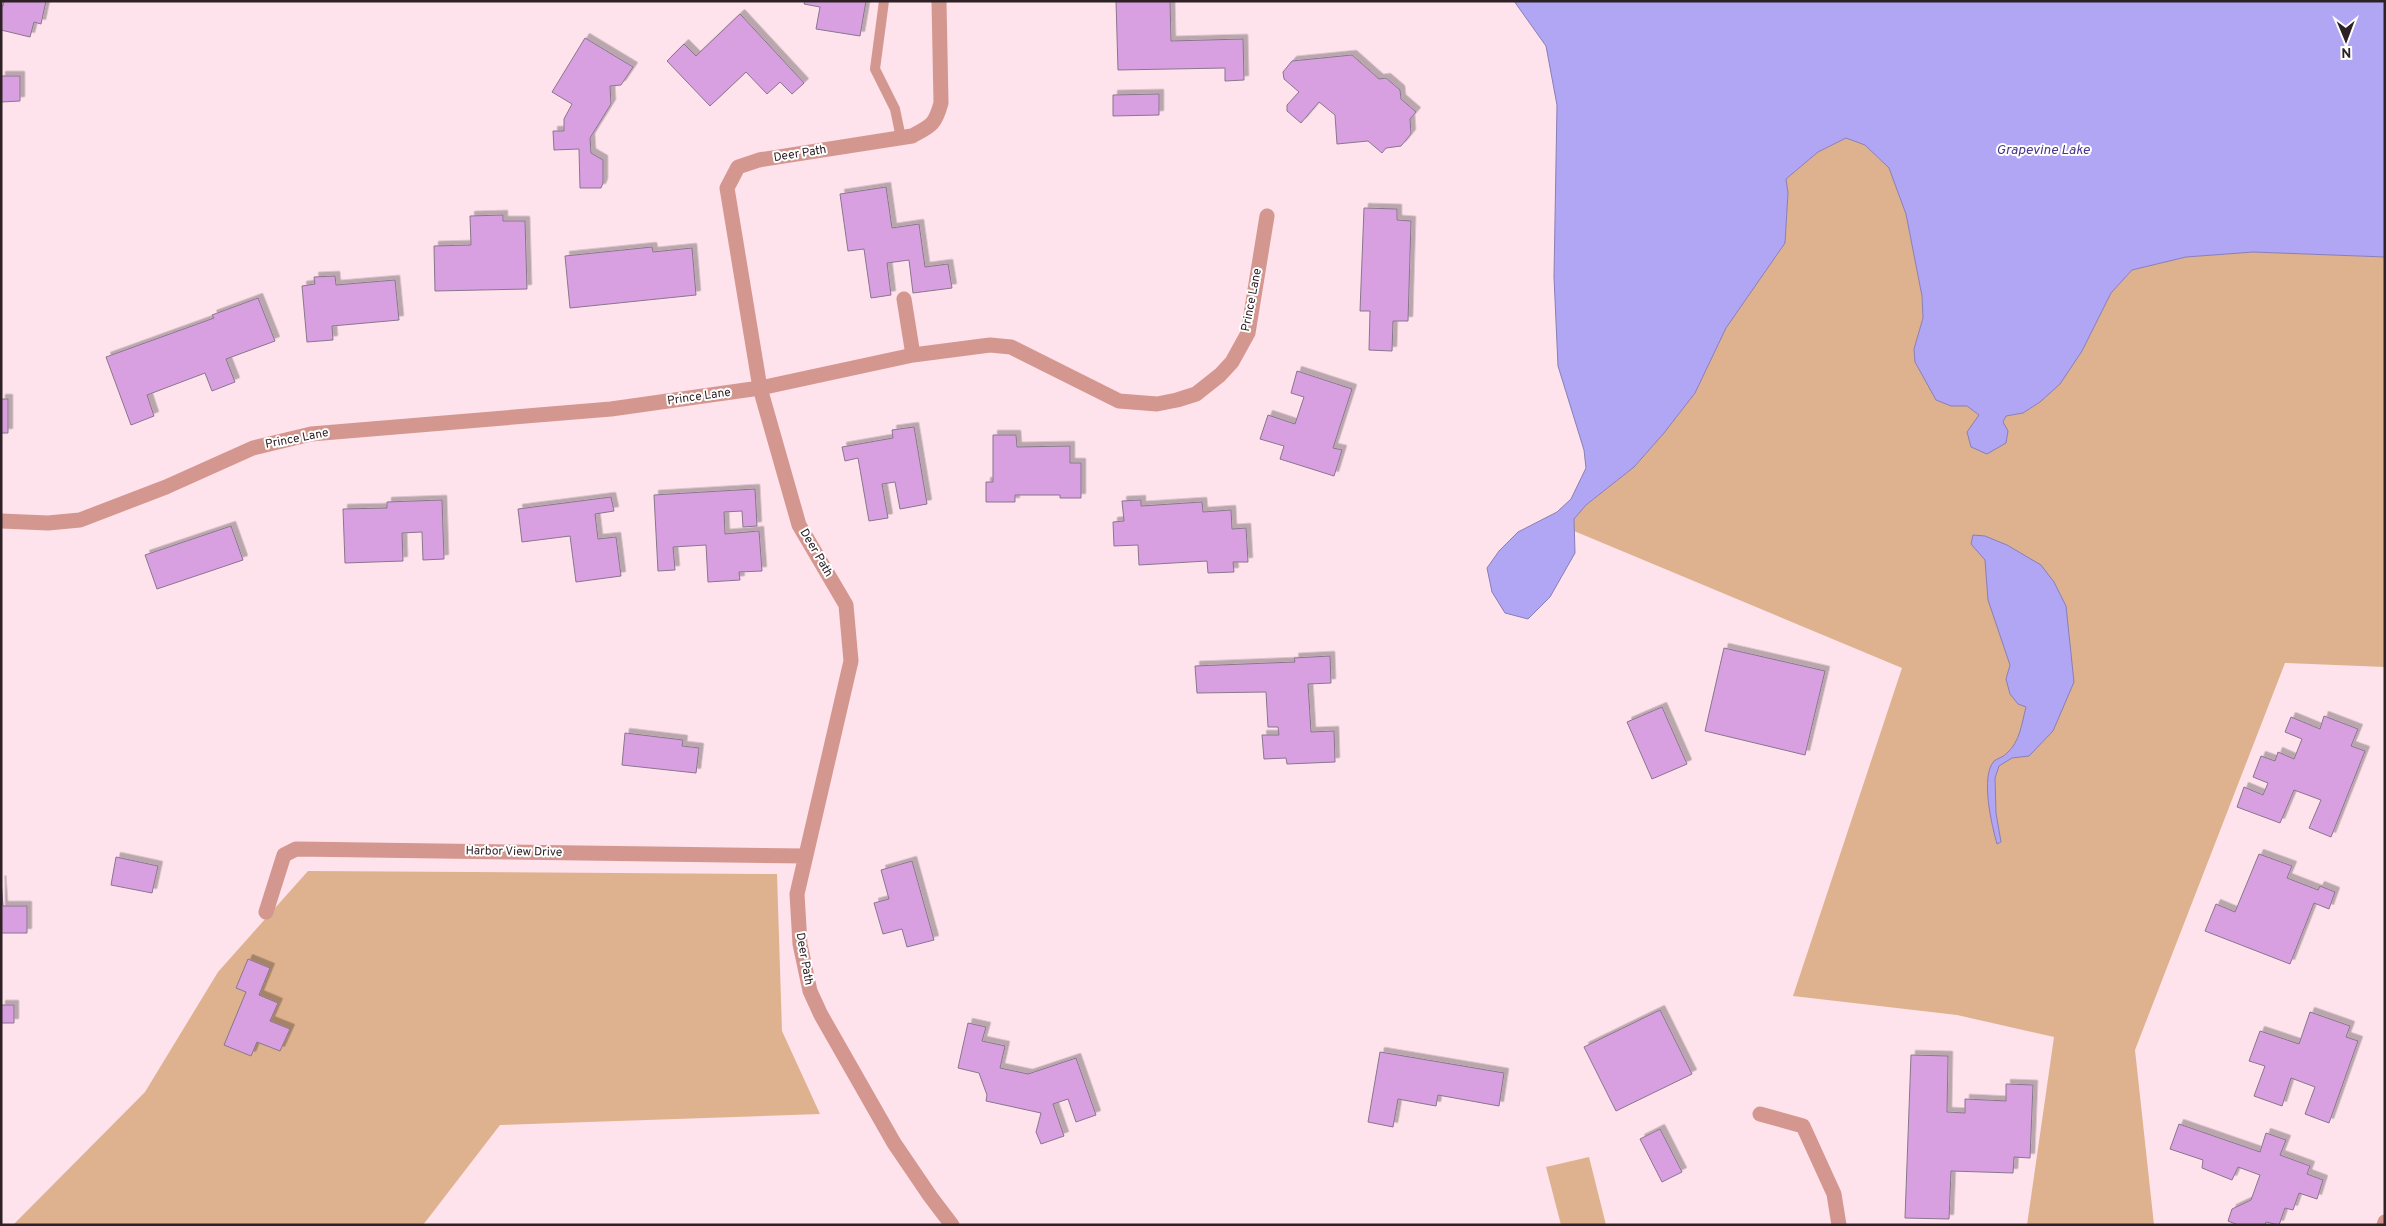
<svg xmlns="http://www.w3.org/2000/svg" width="2386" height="1226" font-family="Overpass,sans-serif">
  <defs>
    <filter id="shadow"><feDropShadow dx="4.5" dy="-4.5" stdDeviation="0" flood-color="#0004"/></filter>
  </defs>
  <rect width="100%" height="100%" fill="#fee2ec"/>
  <path fill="#dfb28f" d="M1846 138 1865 145 1889 168 1906 214 1922 296 1923 318 1914 349 1951 406H1967L1979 415 2003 423 2006 416 2023 413 2040 402 2097 319 2111 293 2132 270 2186 257 2227 254 2253 252 2385 257V667L2285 663 2135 1050 2154 1225H2027L2054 1037 1957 1015 1793 996 1902 668 1574 531V519L1586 505 1634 467 1664 433 1695 393 1726 328 1785 243 1788 193 1786 179 1818 152Z
    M308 871 777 874 782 1031 820 1114 500 1125 423 1225H13L145 1092 218 972Z
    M1589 1157 1606 1225H1561L1546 1167Z"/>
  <path fill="#b0a6f3" stroke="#897eb5" d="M1514 1H2385V257L2253 252 2227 254 2186 257 2132 270 2111 293 2082 351 2060 384 2040 402 2023 413 2006 416 2003 422 2008 431 2006 443 1987 454 1971 447 1967 432 1979 415 1967 406H1951L1936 400 1915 362 1914 349 1923 318 1922 296 1906 214 1889 168 1865 145 1846 138 1818 152 1786 179 1788 193 1785 243 1726 328 1695 393 1664 433 1634 467 1586 505 1574 519 1575 553 1550 597 1528 619 1505 613 1492 592 1487 568 1499 551 1518 532 1557 512 1571 499 1586 468 1584 450 1558 366 1554 277 1557 105 1546 46Z
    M1973 535 1985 536 2007 545 2041 565 2054 582 2066 606 2074 682 2053 731 2029 756 2012 758 1999 766 1995 778 1996 813 2001 842 1997 844C1992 826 1980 777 1994 761 1998 758 2004 757 2007 753 2020 742 2022 722 2026 707L2018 704 2010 694 2006 679 2010 665 1988 600 1985 560 1971 544Z"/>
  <path fill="#d8a0e1" stroke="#89768c" filter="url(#shadow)" d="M4 1H46L41 24 34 22 30 37 1 30V6H3Z
    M805 1H866L860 36 816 29 820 7 804 4Z
    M1116 1H1170L1171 41 1243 39 1244 80 1225 81V68L1118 70Z
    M740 14 804 83 792 94 780 82 767 94 746 72 710 106 667 61 684 44 696 56Z
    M585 38 633 67 621 85 610 86 611 104 590 138 591 153 603 160V183L601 188H580L579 149 554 150 553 131H564V119L572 104 552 92Z
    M1352 55 1379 79 1386 78 1400 90 1401 99 1416 112 1410 119 1411 134 1401 146 1386 148 1382 153 1368 141 1337 144 1335 115 1319 102 1301 123 1287 111V105L1299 92 1284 79 1283 72 1292 61Z
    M1 76H20V101L1 102Z
    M1159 94V115L1113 116V95Z
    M886 187 892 228 919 224 925 267 948 264 952 288 913 293 909 260 887 263 891 295 871 298 864 249 848 251 840 194Z
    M1364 208 1397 209V220L1411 221 1408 321H1393L1392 351 1369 350 1370 311H1360Z
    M503 215V221H525L527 289 435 291 434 246 471 245 470 216Z
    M652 247 653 252 692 248 696 295 570 308 565 256Z
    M335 276 336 285 395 280 399 320 332 326 333 340 307 342 302 286 315 284 314 277Z
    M258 298 275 341 226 359 235 382 212 391 205 373 147 395 154 416 131 425 106 357 214 318 212 315Z
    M1297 371 1352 389 1333 448 1342 450 1334 476 1280 459 1284 446 1260 439 1268 415 1295 424 1304 397 1291 393Z
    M1 399H8V433H1Z
    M914 427 927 504 900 509 895 482 882 484 888 518 869 521 858 458 845 461 842 447 893 438 892 430Z
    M993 435H1016L1017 447 1070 446V463H1081V498H1060V495H1015V502H986V482H993Z
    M755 489 757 526 743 527 742 511 724 512 725 534 759 531 762 571 739 572 740 580 708 582 706 545 673 547 675 570 658 571 654 495Z
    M611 497 614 511 595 514 598 539 616 537 621 576 576 582 570 536 522 542 518 509Z
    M442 500 444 559 423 560 422 532 402 533 403 561 345 563 343 509 387 508V502Z
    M1141 500V506L1202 502 1203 512 1231 510 1232 529 1246 528 1248 562H1233L1234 572 1208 573 1207 561 1139 565 1138 545 1114 546 1113 522 1124 521 1122 501Z
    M231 526 243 560 157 589 145 555Z
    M1724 648 1825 671 1805 755 1705 731Z
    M1330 656 1331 683 1308 684 1311 732 1334 731 1335 762 1287 764 1286 758 1264 759 1262 735H1279L1278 727H1268L1266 692 1197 693 1195 666 1295 662 1294 658Z
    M1662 707 1687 764 1652 779 1627 722Z
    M2324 716 2358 729 2351 746 2365 751 2331 837 2309 828 2321 800 2294 790 2280 823 2237 807 2244 787 2263 795 2268 783 2253 777 2261 756 2275 761 2278 752 2294 759 2302 739 2285 732 2291 717 2320 729Z
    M625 733 683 740 682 746 699 748 696 773 622 765Z
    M2259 854 2292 866 2287 878 2318 890 2320 886 2335 892 2329 909 2314 903 2290 964 2205 931 2216 904 2235 912Z
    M116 857 158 866 152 893 111 885Z
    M912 861 934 940 907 947 902 929 883 934 874 903 889 899 881 870Z
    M1 880 3 906H27V933H1Z
    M248 959 270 968 259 995 278 1003 270 1021 290 1029 280 1051 257 1042 251 1056 224 1045 246 992 236 988Z
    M1 1005H14V1023H1Z
    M1660 1010 1692 1074 1616 1111 1584 1047Z
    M2310 1012 2350 1026 2346 1037 2358 1041 2329 1123 2305 1114 2315 1087 2291 1078 2282 1106 2254 1096 2265 1066 2249 1061 2260 1031 2299 1044Z
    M968 1023 986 1027 982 1041 1005 1046 1000 1068 1028 1074 1076 1058 1096 1115 1076 1122 1068 1099 1053 1104 1064 1136 1041 1144 1036 1132 1041 1113 986 1101 987 1095 979 1073 958 1068Z
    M1380 1052 1504 1073 1499 1106 1438 1095 1436 1106 1398 1099 1393 1127 1368 1122Z
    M1911 1055 1948 1056 1947 1112 1965 1113V1099L2006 1101V1084L2033 1085 2030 1158 2014 1157 2013 1173 1951 1171 1949 1219 1905 1218Z
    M2179 1124 2260 1152 2266 1133 2286 1140 2280 1155 2310 1166 2307 1174 2323 1180 2317 1199 2299 1193 2293 1210 2285 1208 2279 1225 2266 1222 2265 1225H2238L2228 1221 2232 1209 2251 1200 2260 1175 2238 1167 2232 1180 2202 1168 2203 1160 2170 1149Z
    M1660 1129 1682 1172 1662 1182 1640 1139Z"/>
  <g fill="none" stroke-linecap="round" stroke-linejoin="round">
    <path stroke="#d4978f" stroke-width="10" d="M884 1 875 69 895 109 901 138"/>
    <path stroke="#d4978f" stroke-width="15" d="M939 1 941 103C935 125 931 126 912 136L759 160 738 167 727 188 760 388 799 525 846 605 851 661 797 894 800 944 810 991 821 1015 894 1143 930 1196 952 1225
      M904 299 913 355
      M1 521 48 523 80 520 166 487 253 448 311 434 611 409 760 388 913 355 990 345 1011 347 1119 401 1157 404 1177 400 1196 394 1220 375 1232 362 1248 333 1267 216
      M266 912 284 855 296 849 805 856
      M1760 1114 1803 1126 1834 1194 1839 1225
      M2384 1225 2385 1222"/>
  </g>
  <g text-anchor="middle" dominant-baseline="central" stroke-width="4" stroke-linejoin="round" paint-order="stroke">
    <g font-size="12" fill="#2d2125" stroke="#fff">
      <text transform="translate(800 154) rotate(-9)">Deer Path</text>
      <text transform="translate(1252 300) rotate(-79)">Prince Lane</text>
      <text transform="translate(699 397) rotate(-8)">Prince Lane</text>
      <text transform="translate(297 439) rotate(-11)">Prince Lane</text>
      <text transform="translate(816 553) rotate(60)">Deer Path</text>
      <text transform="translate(514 852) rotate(1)">Harbor View Drive</text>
      <text transform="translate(804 959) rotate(80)">Deer Path</text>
    </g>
    <g font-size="14" font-style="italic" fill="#4a368d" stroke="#fff">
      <text x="2043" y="150">Grapevine Lake</text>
    </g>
  </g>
  <rect width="2386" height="1226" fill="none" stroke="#2d2125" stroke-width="5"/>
  <g transform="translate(2346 40) rotate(179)" stroke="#ffffff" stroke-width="4" paint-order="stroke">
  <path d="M0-4L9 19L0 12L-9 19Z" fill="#2d2125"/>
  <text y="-8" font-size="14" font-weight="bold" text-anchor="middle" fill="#2d2125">N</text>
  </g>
</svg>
